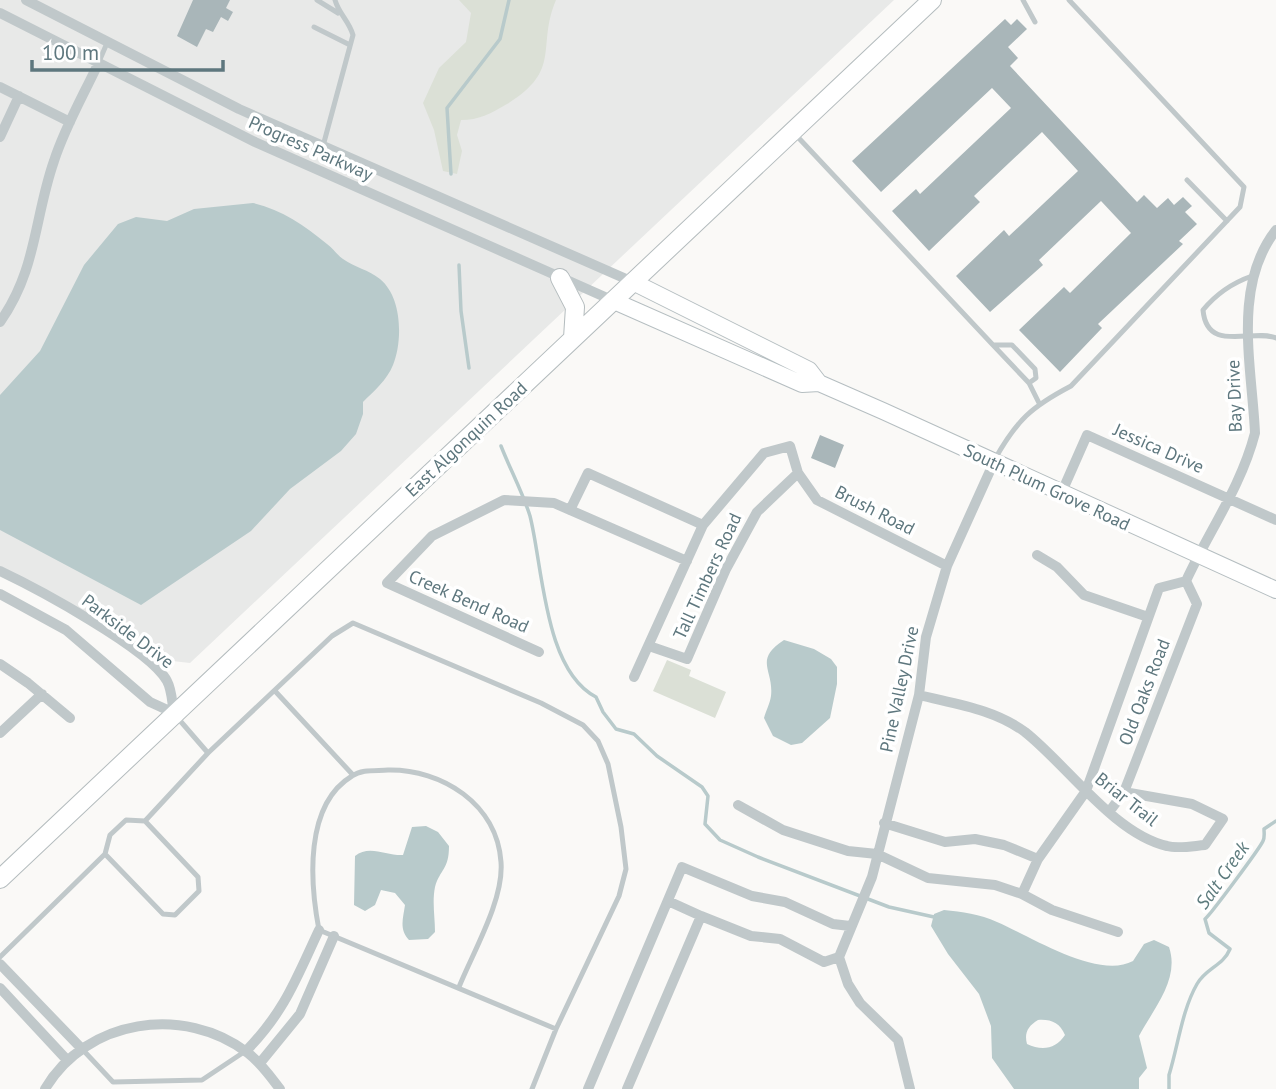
<svg xmlns="http://www.w3.org/2000/svg" width="1276" height="1089" font-family="'PT Sans',sans-serif">
  <rect width="100%" height="100%" fill="#faf9f7"/>
  <path fill="#e8e9e8" d="M0 0H894L190 663 155 659 73 605 0 572Z"/>
  <path fill="#dbe0d6" d="M459 0H556C536 47 563 70 507 104 490 114 479 120 461 120L457 135 462 151 457 174 443 171 434 130 423 103 439 68 466 42 471 13Z
    M667 660 691 670 689 676 726 692 715 718 653 691Z"/>
  <path fill="#b8cacb" fill-rule="evenodd" d="M253 203C282 210 304 225 327 244 333 248 337 255 343 259 354 267 369 270 380 279 402 297 403 340 393 365 387 380 374 391 363 402V414L356 434 341 451 290 489 251 531 141 605 0 530V395L40 351 84 265 118 224 136 217 167 221 194 209Z
    M784 640 814 649 831 659 837 667V684L830 718 802 743 791 745 773 736 764 718C766 711 770 703 771 696 774 670 753 660 784 640Z
    M426 826 438 832 449 846C449 870 440 869 435 887 432 902 435 917 435 932L428 939 409 940C399 929 403 919 405 905L395 893 381 890 375 905 365 911 354 905 355 856C369 844 387 856 403 855L412 827Z
    M944 910C962 912 980 914 997 922 1030 936 1098 980 1133 961L1144 944 1154 940 1169 947C1180 979 1154 1008 1139 1036L1147 1068 1139 1078V1089H1014L992 1058 991 1026 979 994 948 954 931 926 934 914ZM1038 1020C1051 1019 1060 1023 1065 1035 1056 1049 1042 1051 1027 1044 1024 1033 1028 1026 1038 1020Z"/>
  <g fill="none" stroke-linecap="round" stroke-linejoin="round">
    <path stroke="#b8cacb" stroke-width="3.5" d="M451 174 447 108 500 39 509 0
      M459 265 461 311 469 368
      M501 446C510 469 523 493 530 516 543 567 544 670 596 697L603 712 616 729 634 734 657 756 702 787 708 796 705 824 720 840 758 857 889 907 934 917
      M1169 1089V1075C1178 1046 1182 1010 1197 984 1206 968 1223 966 1230 949L1209 933 1205 919C1211 914 1260 848 1263 841 1265 837 1264 833 1264 829L1276 821"/>
  </g>
  <path fill="#a9b6b9" d="M193 0H230L226 8 233 12 228 21 221 17 213 32 206 29 197 47 177 36Z
    M1005 19 1011 25 1017 19 1027 29 1008 47 1018 58 1010 66 1137 202 1144 195 1157 208 1168 198 1174 205 1183 197 1192 206 1185 212 1197 224 1179 241 1183 244 1098 324 1102 328 1060 372 1019 330 1064 287 1070 293 1131 233 1101 201 1039 260 1043 265 990 312 956 276 1004 230 1009 236 1078 171 1042 132 974 196 980 202 929 251 892 211 916 189 920 194 1011 108 992 88 881 192 852 161Z
    M820 435 844 445 835 468 811 458Z"/>
  <g fill="none" stroke-linecap="round" stroke-linejoin="round">
    <defs>
      <path id="secondary" d="M633 282 809 370 819 383
        M614 301 802 384 819 383 883 411 1276 590"/>
      <path id="primary" d="M560 278 575 307 573 338
        M0 879 932 0"/>
    </defs>
    <use href="#secondary" stroke="#b5bec1" stroke-width="18"/>
    <use href="#primary" stroke="#b4bcbe" stroke-width="20"/>
    <path stroke="#c0c8ca" stroke-width="5" d="M317 0 338 13
      M1023 0 1035 22
      M314 27 350 45
      M98 64 107 43
      M794 133 993 345
      M323 146 353 35C349 21 339 14 335 0
      M1187 180 1227 221
      M1252 276C1232 283 1217 293 1203 310 1207 354 1252 328 1276 338
      M1029 383 1036 378 1035 369 1012 345H993L1029 383 1039 403
      M995 459C1017 420 1031 407 1071 386L1240 207 1244 187 1069 0
      M275 691 353 775
      M176 716 208 753
      M105 854 163 914 175 915 199 891 198 877 145 821
      M0 957 105 854 110 835 126 820 145 821 208 753 332 636 353 623 541 703 583 725 598 741 608 764 621 827 626 869 619 896 556 1029 532 1089
      M459 987C473 952 504 900 501 862 497 804 442 769 388 770 376 771 362 769 352 776 304 805 310 883 319 930L556 1029
      M83 1050 113 1082 202 1080 244 1052"/>
    <path stroke="#c0c8ca" stroke-width="10" d="M26 0 239 109 633 282
      M0 13 255 142 614 301
      M0 87 70 122
      M0 137 19 96
      M0 322C37 270 34 218 54 161 65 127 83 96 98 64
      M798 473 817 500 947 566
      M1061 494 1087 435 1276 520
      M570 510 588 473 703 525
      M1037 555 1057 567 1084 595 1148 617
      M0 571C36 588 150 649 167 681 172 690 172 703 174 713
      M0 594 66 630 150 702 174 713
      M539 652 387 583 432 536 504 500 554 503 687 561
      M0 664 28 683 70 718
      M634 677 703 525 764 453 790 446 798 473 757 512 726 569 687 659 649 646
      M919 695C955 704 994 709 1025 732 1067 765 1114 834 1167 846 1178 849 1193 846 1205 845L1223 819 1192 804 1124 792
      M0 733 42 694
      M738 805 783 830 848 851 877 854 928 878 995 885 1022 894 1052 910 1118 932
      M1109 812 1124 792 1197 604 1186 581
      M884 823 945 842 975 839 1004 845 1038 859
      M1022 894 1038 859 1086 791 1159 588 1186 581C1209 531 1241 487 1255 433 1252 367 1232 286 1276 230
      M668 901 701 916
      M839 957 872 877 919 695 926 637 947 566 994 462
      M839 957 848 984 860 1003 898 1040 910 1089
      M0 964 81 1048
      M0 988 67 1060
      M246 1051C285 1011 296 979 319 930
      M260 1063 300 1014 334 936
      M45 1089C86 1019 184 1004 248 1053 261 1063 270 1076 280 1089
      M588 1089 682 867 752 896 785 902 833 924 850 926
      M627 1089 701 916 751 936 780 939 824 962 839 957"/>
    <use href="#secondary" stroke="#fff" stroke-width="16"/>
    <use href="#primary" stroke="#fff" stroke-width="18"/>
  </g>
  <g text-anchor="middle" dominant-baseline="central" stroke-width="7" stroke-linejoin="round" paint-order="stroke">
    <g font-size="18" fill="#5e777e" stroke="#fff">
      <text transform="translate(311 148) rotate(24)">Progress Parkway</text>
      <text transform="translate(1234 396) rotate(-92)">Bay Drive</text>
      <text transform="translate(466 439) rotate(-43)">East Algonquin Road</text>
      <text transform="translate(1159 448) rotate(24)">Jessica Drive</text>
      <text transform="translate(1047 487) rotate(25)">South Plum Grove Road</text>
      <text transform="translate(875 510) rotate(27)">Brush Road</text>
      <text transform="translate(707 576) rotate(-65)">Tall Timbers Road</text>
      <text transform="translate(469 601) rotate(24)">Creek Bend Road</text>
      <text transform="translate(128 631) rotate(37)">Parkside Drive</text>
      <text transform="translate(899 689) rotate(-78)">Pine Valley Drive</text>
      <text transform="translate(1144 692) rotate(-69)">Old Oaks Road</text>
      <text transform="translate(1127 799) rotate(38)">Briar Trail</text>
    </g>
    <g font-size="19" font-style="italic" fill="#5e7c7e" stroke="#fff">
      <text transform="translate(1222 875) rotate(-55)">Salt Creek</text>
    </g>
  </g>
  <path d="M32 60v10h191v-10" fill="none" stroke="#5e777e" stroke-width="3.5"/>
  <text x="42" y="60" font-size="21" fill="#5e777e" stroke="#ffffff" stroke-width="5" paint-order="stroke">100 m</text>
</svg>
